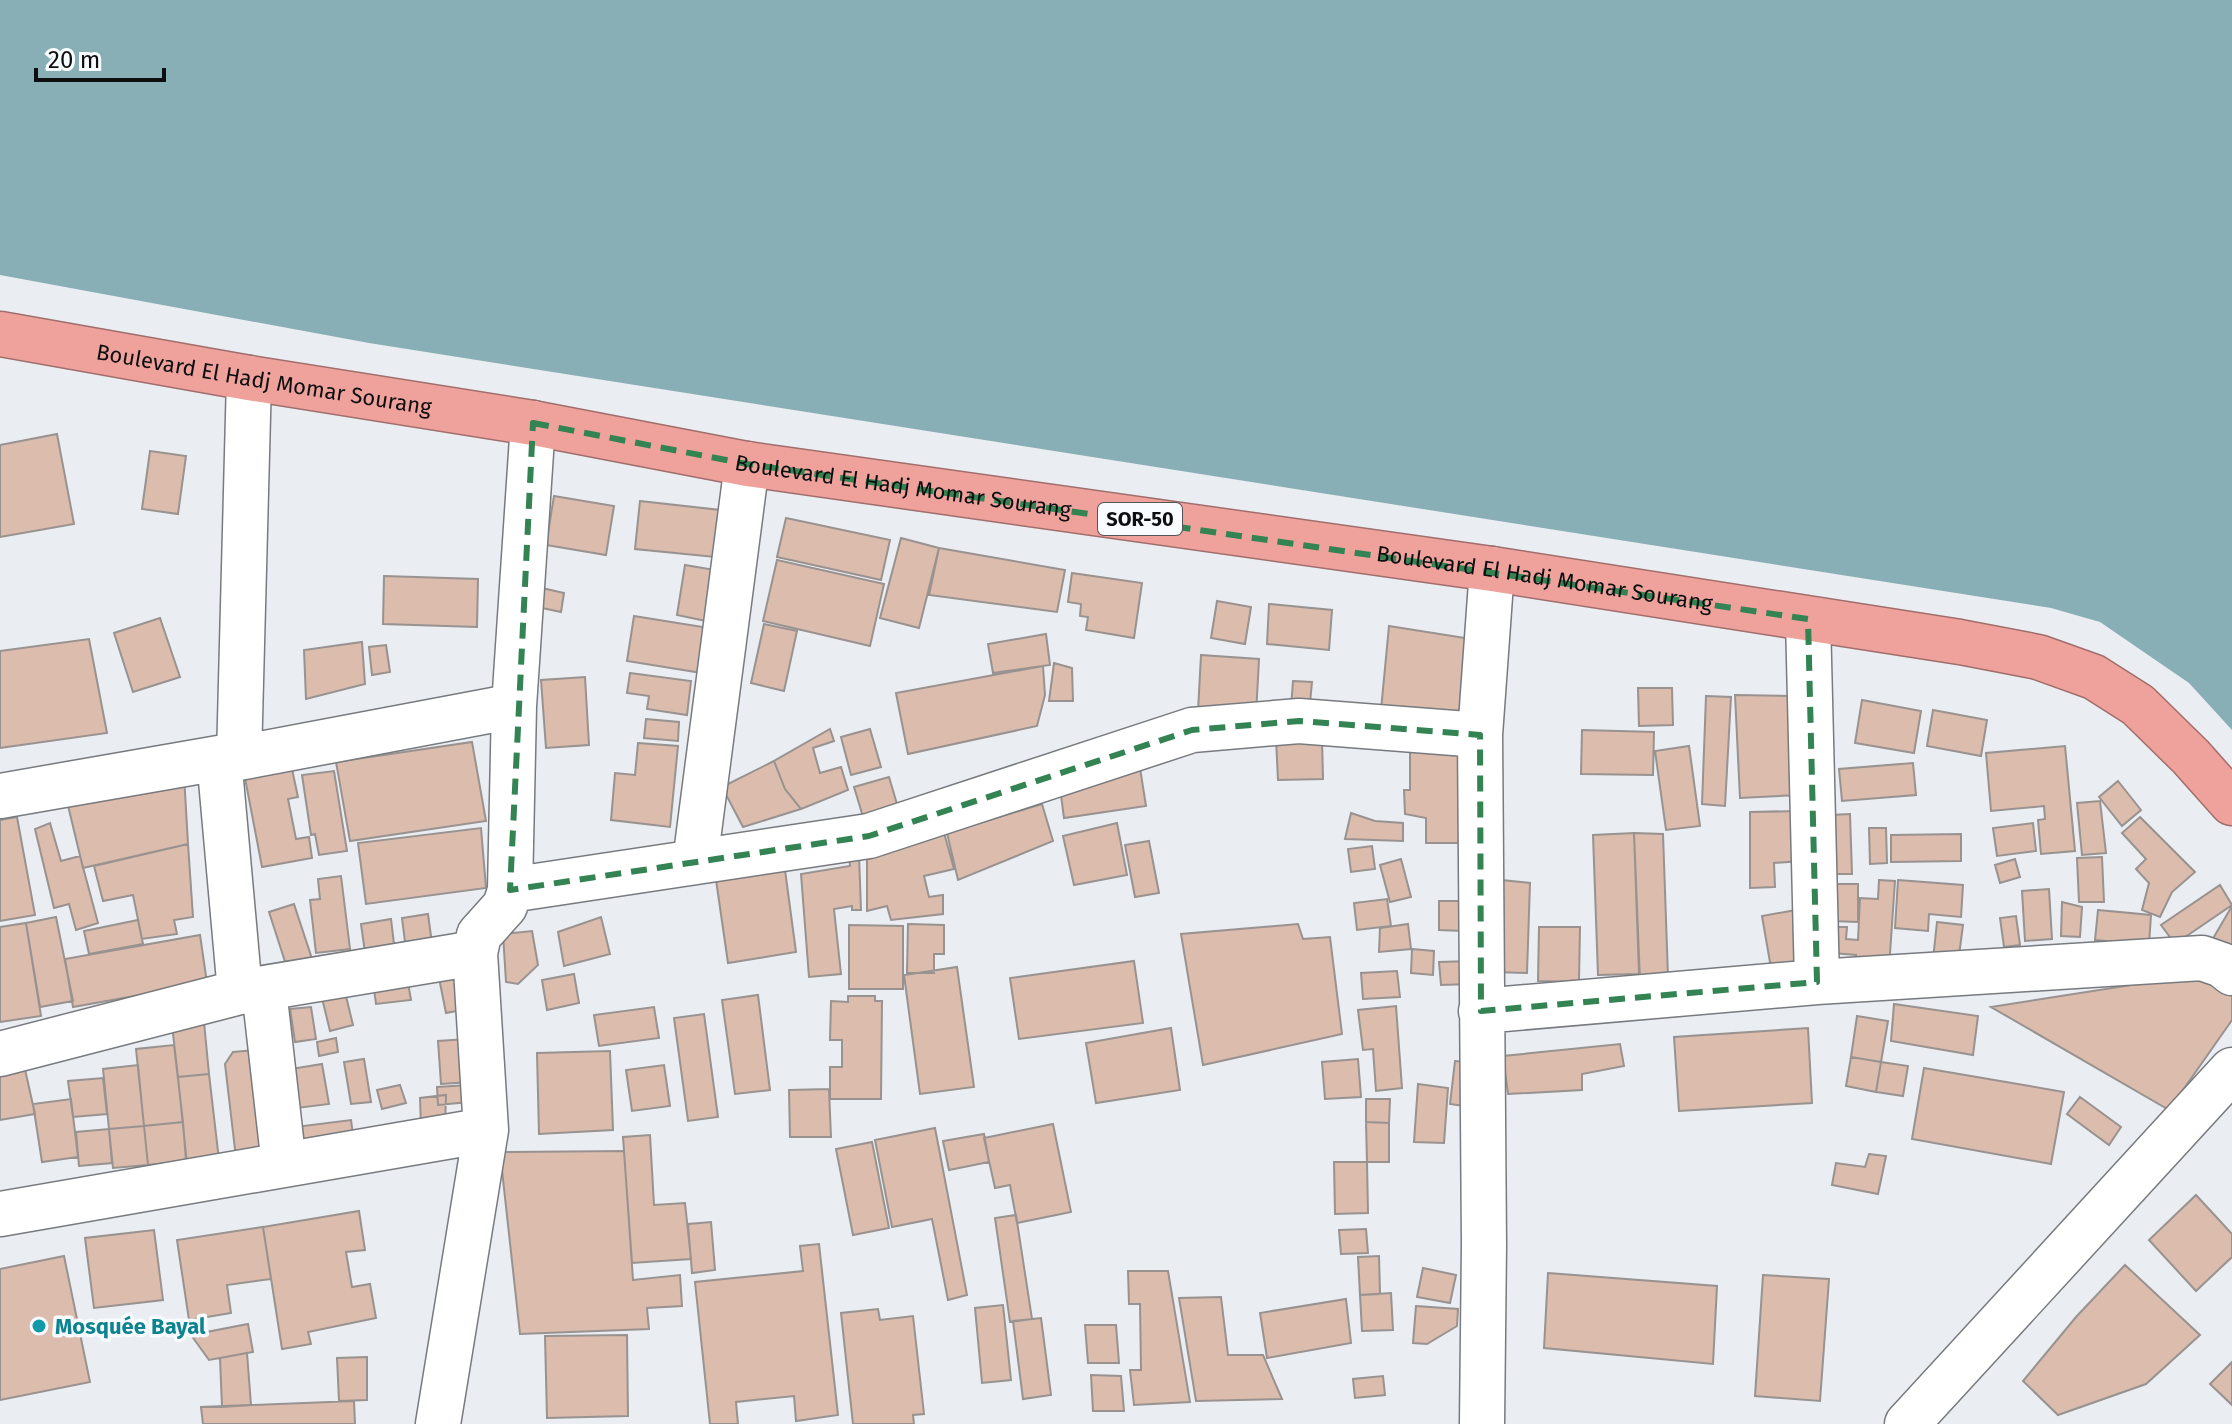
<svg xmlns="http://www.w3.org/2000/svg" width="2232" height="1424" font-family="'Fira Sans',sans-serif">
  <rect width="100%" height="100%" fill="#eaedf2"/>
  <path fill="#88afb6" d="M0 0H2232V730L2189 683 2100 622 2051 608 369 343 0 275Z"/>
  <path fill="#dcbcac" stroke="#989290" stroke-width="2" d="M57 434 74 524 0 537V445Z
    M150 451 186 456 178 514 142 509Z
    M554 496 614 506 606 555 546 545Z
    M640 501 720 510 715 557 635 549Z
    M786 518 890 540 881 580 777 557Z
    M901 538 939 548 919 628 880 618Z
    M939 548 1065 570 1057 612 929 595Z
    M777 560 884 584 870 646 763 621Z
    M685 565 715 570 706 621 677 615Z
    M1072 573 1142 583 1134 638 1086 630 1088 617 1080 616 1081 604 1068 602Z
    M384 576 478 579 477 627 383 624Z
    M542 588 564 593 561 612 537 607Z
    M1217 601 1251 607 1245 644 1211 638Z
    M1269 604 1332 610 1329 650 1267 644Z
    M634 616 709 628 702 673 627 661Z
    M160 618 180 677 133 692 114 633Z
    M764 624 797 631 784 691 751 683Z
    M1389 626 1478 640 1474 713 1381 710Z
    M1046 634 1050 665 993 673 988 644Z
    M89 639 107 733 0 748V651Z
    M362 642 365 684 306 699 304 650Z
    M386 645 390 672 372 675 369 647Z
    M1201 655 1259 659 1256 715 1198 711Z
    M1054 663 1072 668 1073 701H1049Z
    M1043 666 1045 695 1037 726 908 754 896 693Z
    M630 673 691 681 687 715 647 709 649 696 627 693Z
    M585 677 589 745 546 748 541 680Z
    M1293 681 1312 682 1310 703 1291 708Z
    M1638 688H1672L1673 725 1639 726Z
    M1735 695 1794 696 1799 795 1740 798Z
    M1706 696 1731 697 1725 806 1702 804Z
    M1862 700 1921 711 1914 753 1855 743Z
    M1933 710 1987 720 1981 756 1927 746Z
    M646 719 679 722 678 741 644 738Z
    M830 729 834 741 813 748 820 773 841 767 848 790 801 809 785 789 774 761Z
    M870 729 881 767 851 775 841 737Z
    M1582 730 1654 732 1653 775 1581 774Z
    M1322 738 1323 779 1278 780 1276 739Z
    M472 742 486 821 350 841 336 762Z
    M638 743 678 746 670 827 611 820 615 773 635 775Z
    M1410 744H1466V843H1426V818L1405 814 1404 790H1410Z
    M1689 746 1700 826 1666 830 1655 751Z
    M2065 746 2075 851 2041 854 2038 820 2045 819 2044 806 1991 811 1986 753Z
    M774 761 785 789 801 809 743 827 722 787Z
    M1913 763 1916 795 1842 801 1839 769Z
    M1140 768 1146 806 1064 818 1059 780Z
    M292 769 298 797 288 799 296 839 309 837 312 858 262 867 245 778Z
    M334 771 347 851 319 855 315 834 311 835 302 775Z
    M184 775 188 844 83 868 65 793Z
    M889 777 902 821 867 830 854 787Z
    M2118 781 2141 810 2122 826 2099 797Z
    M2100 801 2106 853 2082 855 2077 803Z
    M1042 804 1053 841 958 880 947 833Z
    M1798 811 1801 861 1774 863 1775 887 1750 888V812Z
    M1351 813 1375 821 1403 823V841L1345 839Z
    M1850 814 1852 874H1831L1830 815Z
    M17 817 35 915 0 921V820Z
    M2140 817 2195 872 2172 892 2160 917 2142 910 2149 883 2136 869 2146 859 2122 833Z
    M50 823 61 861 80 856 98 923 76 930 69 904 54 908 35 829Z
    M1117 823 1127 875 1074 885 1063 836Z
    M2033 823 2036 851 1997 856 1993 828Z
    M481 828 486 888 366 904 358 843Z
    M1869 828H1886L1887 863 1870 864Z
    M943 829 954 869 924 876 929 897 943 895V914L891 920 887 906 867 911V849Z
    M1634 833 1663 834 1668 977 1640 981Z
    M1634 833 1639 974 1598 975 1593 835Z
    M1961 834V861L1891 862V835Z
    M1149 841 1159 893 1135 897 1125 845Z
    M188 844 193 917 174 920 177 934 142 939 133 895 103 901 94 866Z
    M1372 846 1375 869 1351 872 1348 849Z
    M783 855 796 952 728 963 714 866Z
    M849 855H859L861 910H852V906L834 909 841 974 809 977 801 874 850 866Z
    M2102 857 2104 902H2079L2077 858Z
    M1401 859 1411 897 1390 902 1380 865Z
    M2015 859 2020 877 2000 883 1995 865Z
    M341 876 350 949 316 953 310 900 320 899 318 879Z
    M1492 879 1530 883 1527 973 1494 972Z
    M1879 880 1895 881 1889 968 1856 965V955L1833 953 1835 927H1847L1846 939 1858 940 1860 898 1878 899Z
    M1898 880 1963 885 1961 917 1929 914 1928 931 1895 928Z
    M1832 884H1858V922L1831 921Z
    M2220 885 2232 905 2175 944 2161 925Z
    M2049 889 2052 939 2025 941 2022 891Z
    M1387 899 1391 926 1357 930 1354 903Z
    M1439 901H1463V931L1439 930Z
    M2062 902 2082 907 2080 937 2061 936Z
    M294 904 314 965 289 974 269 912Z
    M2232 906V971L2204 954Z
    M1796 910 1804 963 1771 968 1762 916Z
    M2098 910 2151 915 2149 945 2095 940Z
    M428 914 433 951 366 960 361 924 391 919 394 944 405 942 402 918Z
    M2016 916 2020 945 2004 947 2000 918Z
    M56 917 73 1001 40 1007 26 923Z
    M601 917 610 954 564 966 558 932Z
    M138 920 143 944 89 954 84 931Z
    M1937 922 1963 925 1957 971 1932 969Z
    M26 923 41 1016 0 1022V927Z
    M908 924 944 925V954H934V973H907Z
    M1298 924 1303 939 1330 937 1342 1034 1203 1065 1181 934Z
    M1408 924 1411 949 1379 952 1380 928Z
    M849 925 903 926V989H849Z
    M1539 927H1580L1579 982 1538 981Z
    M532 931 538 965 518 984 506 982 503 934Z
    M200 935 207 983 73 1007 65 959Z
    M1412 949 1434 951 1433 975 1411 973Z
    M1134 961 1143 1023 1019 1039 1010 978Z
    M1470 961 1471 984 1441 985 1439 962Z
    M957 967 974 1087 920 1094 904 975Z
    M1397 971 1400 997 1363 999 1361 973Z
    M470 972 477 1007 446 1013 439 978Z
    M2208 973 2232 990V1020L2169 1110 1991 1007Z
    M574 974 579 1003 547 1010 542 980Z
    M407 977 411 1000 376 1004 373 982Z
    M344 988 353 1025 330 1031 321 994Z
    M758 995 770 1090 735 1094 722 1000Z
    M848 996H875V1001H882L881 1099H830V1067H842V1040H830L831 1001 848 1002Z
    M1894 1004 1978 1016 1973 1055 1891 1041Z
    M1396 1006 1402 1088 1376 1091 1373 1049 1363 1050 1358 1010Z
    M311 1007 316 1039 295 1042 290 1009Z
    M654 1007 659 1038 599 1046 594 1015Z
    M704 1014 718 1117 688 1121 674 1018Z
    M1857 1016 1888 1021 1881 1062 1851 1057Z
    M204 1022 209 1074 178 1077 172 1025Z
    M1171 1028 1180 1090 1096 1103 1086 1043Z
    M1808 1028 1812 1103 1679 1111 1674 1037Z
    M336 1038 338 1052 319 1056 317 1042Z
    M467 1039 470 1082 441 1084 438 1041Z
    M1620 1044 1624 1066 1582 1074V1090L1508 1094 1503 1056Z
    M174 1045 183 1122 144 1126 136 1049Z
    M257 1050 270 1154 236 1158 225 1064 233 1052Z
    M610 1051 613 1130 539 1134 537 1053Z
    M1851 1057 1881 1062 1876 1092 1846 1086Z
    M364 1059 371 1102 351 1104 344 1062Z
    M1358 1059 1361 1097 1325 1099 1322 1062Z
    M1455 1061 1477 1063 1471 1107 1450 1104Z
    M1881 1062 1908 1066 1903 1096 1876 1092Z
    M322 1064 329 1104 297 1108 291 1069Z
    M24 1065 35 1114 0 1120V1068Z
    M138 1065 144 1126 109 1129 103 1069Z
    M664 1065 670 1106 632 1111 626 1070Z
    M1924 1068 2064 1092 2051 1164 1912 1139Z
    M209 1074 219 1160 187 1164 178 1077Z
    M103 1078 107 1114 73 1117 68 1081Z
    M1418 1084 1448 1088 1444 1143 1414 1142Z
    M400 1085 406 1103 382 1109 377 1090Z
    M468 1085 469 1102 438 1105 437 1087Z
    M829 1089 831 1137H790L789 1090Z
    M446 1095 445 1126 421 1127 420 1098Z
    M2080 1097 2121 1127 2109 1145 2067 1114Z
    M71 1099 78 1157 42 1162 33 1104Z
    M1366 1099H1390L1389 1123 1366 1122Z
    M351 1120 355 1150 290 1159 287 1128Z
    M183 1122 186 1161 148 1165 144 1126Z
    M1366 1122 1389 1123V1162H1367Z
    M1053 1124 1071 1212 1017 1223 1010 1185 995 1188 984 1138Z
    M144 1126 148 1165 113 1168 109 1129Z
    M935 1128 967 1295 948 1300 932 1219 892 1227 875 1140Z
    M109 1129 112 1163 79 1166 76 1132Z
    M984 1134 989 1162 949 1170 943 1141Z
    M650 1135 654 1205 685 1203 691 1259 632 1263 623 1137Z
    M872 1142 889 1228 853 1235 836 1149Z
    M624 1151 633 1280 680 1275 682 1306 647 1308 649 1329 520 1334 500 1152Z
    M1869 1154 1886 1156 1878 1194 1832 1185 1836 1163 1865 1167Z
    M1334 1162H1367L1368 1213 1335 1214Z
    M2196 1195 2232 1234V1257L2196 1291 2149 1240Z
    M359 1211 365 1250 346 1252 352 1287 370 1284 376 1318 308 1332 311 1344 282 1349 263 1227Z
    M1016 1215 1032 1319 1010 1322 995 1218Z
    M711 1222 715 1270 692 1273 688 1224Z
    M263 1227 271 1279 227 1285 231 1313 189 1320 177 1240Z
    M1366 1229 1368 1253 1341 1254 1339 1230Z
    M154 1230 163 1300 94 1308 85 1238Z
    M819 1244 838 1415 796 1421 794 1396 736 1402 738 1424H710L695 1282 803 1271 800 1246Z
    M64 1256 90 1382 0 1400V1269Z
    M1379 1256 1380 1294 1360 1295 1358 1257Z
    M2125 1265 2200 1335 2146 1384 2058 1415 2023 1381 2076 1317Z
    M1423 1268 1456 1275 1450 1303 1417 1297Z
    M1128 1271H1168L1190 1402 1134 1405 1130 1370H1141L1140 1304H1129Z
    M1548 1273 1717 1286 1713 1364 1544 1348Z
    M1763 1275 1829 1279 1820 1401 1755 1396Z
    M1391 1293 1393 1330 1362 1331 1360 1295Z
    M1221 1297 1228 1355H1263L1282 1399 1196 1401 1179 1298Z
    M1346 1299 1351 1343 1267 1358 1260 1313Z
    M1003 1305 1011 1380 982 1383 975 1308Z
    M1416 1306 1458 1309 1457 1326 1427 1344 1413 1343Z
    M878 1309 880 1320 913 1316 924 1414 913 1415 914 1424H853L841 1313Z
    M1041 1318 1051 1395 1023 1399 1013 1321Z
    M248 1324 253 1352 247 1353 209 1360 191 1335Z
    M1085 1325H1116L1119 1363H1088Z
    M627 1335 628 1416 547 1418 545 1336Z
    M247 1353 251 1405 222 1407 220 1358Z
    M367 1357V1400L339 1401 337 1358Z
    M2232 1362V1405L2210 1384Z
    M1091 1375 1121 1376 1124 1411H1093Z
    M1383 1376 1385 1395 1355 1398 1353 1379Z
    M354 1401 355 1424H203L201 1407Z"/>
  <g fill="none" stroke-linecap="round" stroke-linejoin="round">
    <defs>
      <path id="minor" d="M1808 619 1817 982
        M219 758 240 992
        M239 758 249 378
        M0 796 219 758H239L514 706
        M695 862 747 464
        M510 890 869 836 1192 730 1299 721 1480 735
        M264 990 284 1165
        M1481 1011 1817 982 2202 958 2222 965 2232 973
        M0 1054 240 992 475 953
        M0 1214 486 1130
        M438 1424 486 1130 475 953 479 935 505 906 510 890 514 706 533 423
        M1482 1424 1484 1244 1480 735 1492 569
        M1907 1424 2232 1070"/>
      <g id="highway">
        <path id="s1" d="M0 334 249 378 533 423 747 464 1492 569 1960 642 2038 657 2094 677 2138 705 2191 757 2232 803"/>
      </g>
    </defs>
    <use href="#minor" stroke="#777a7e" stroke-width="47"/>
    <use href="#highway" stroke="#a06e6b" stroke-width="47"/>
    <use href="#minor" stroke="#fff" stroke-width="44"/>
    <use href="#highway" stroke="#efa29c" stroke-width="44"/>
  </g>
  <path fill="none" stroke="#348353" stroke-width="6" stroke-dasharray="16 10" stroke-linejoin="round" d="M533 423 747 464 1808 619 1817 982 1481 1011 1480 735 1299 721 1192 730 869 836 510 890Z"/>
  <circle fill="#0f9aa8" stroke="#f8fbff" stroke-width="3" cx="39" cy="1326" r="8"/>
  <g text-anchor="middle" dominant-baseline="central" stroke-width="7" stroke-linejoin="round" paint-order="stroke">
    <rect fill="#f8fbff" stroke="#545558" stroke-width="2" x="1098" y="503" width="84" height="32" rx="6"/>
    <g font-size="20" font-weight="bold" fill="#0d0e10">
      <text x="1140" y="519">SOR-50</text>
    </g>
    <g font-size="22" fill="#0d0e10" stroke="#f8fbff">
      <text stroke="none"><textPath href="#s1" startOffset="268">Boulevard El Hadj Momar Sourang</textPath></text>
      <text stroke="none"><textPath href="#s1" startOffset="916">Boulevard El Hadj Momar Sourang</textPath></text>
      <text stroke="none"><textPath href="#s1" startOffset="1564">Boulevard El Hadj Momar Sourang</textPath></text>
    </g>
    <g font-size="22" font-weight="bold" fill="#0d838f" stroke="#f8fbff" text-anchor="start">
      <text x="55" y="1326">Mosquée Bayal</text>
    </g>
  </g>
  <path d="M36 68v12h128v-12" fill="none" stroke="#0d0e10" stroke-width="4"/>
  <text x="48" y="68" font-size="24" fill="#0d0e10" stroke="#f8fbff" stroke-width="6" paint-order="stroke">20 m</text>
</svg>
